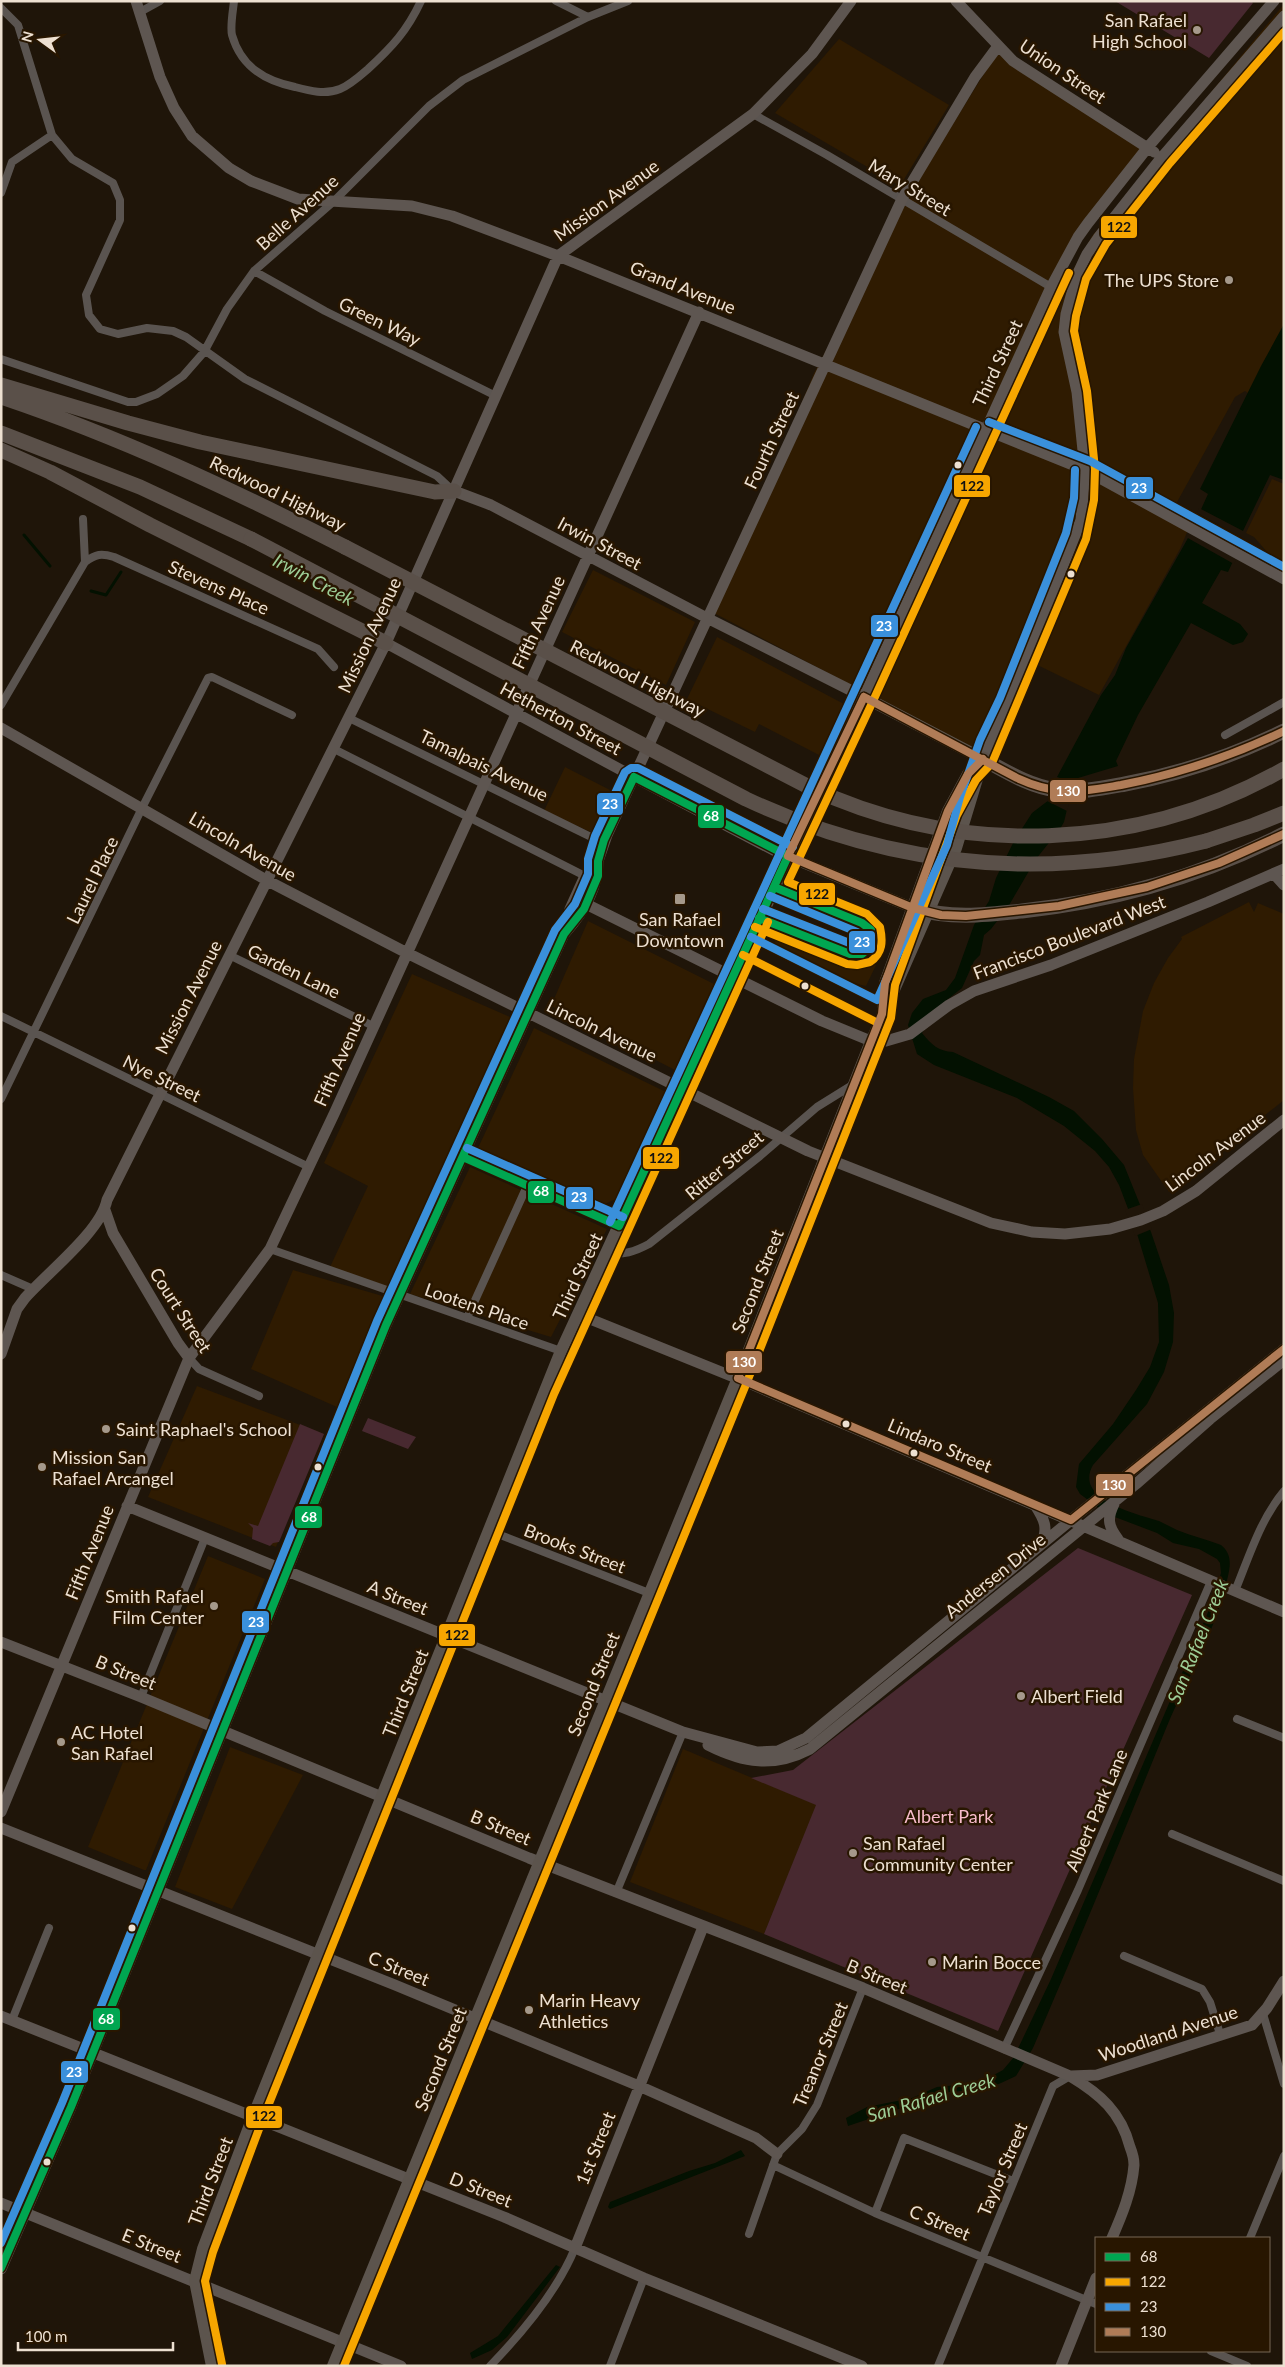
<svg xmlns="http://www.w3.org/2000/svg" width="1285" height="2367" font-family="Lato,sans-serif">
  <rect width="100%" height="100%" fill="#1f1509"/>
  <path fill="#2f1b01" d="M1284 4V324L1248 393 1245 391 1235 397 1171 513 1188 530 1180 549 1099 695 1023 658 983 754 714 613 814 373 907 198 997 53 1143 149 1047 283 1062 289 1092 236Z
    M839 39 949 105 900 186 775 113Z
    M1272 479 1284 484V562L1268 553 1254 537 1246 533Z
    M593 570 695 622 666 685 562 632Z
    M717 637 844 704 819 755 759 724 755 732 687 699Z
    M565 767 610 790 593 833 544 811Z
    M1249 902 1254 912 1258 903 1284 914V1100L1169 1192 1143 1155 1136 1130 1133 1088 1134 1059 1143 1011 1154 983 1168 958 1182 939 1181 937Z
    M588 921 714 984 675 1070 551 1006Z
    M777 937 814 952 876 965 866 986 832 978 793 964 770 953Z
    M412 974 512 1018 392 1288 330 1267 368 1186 324 1163Z
    M534 1028 666 1092 618 1198 603 1205 478 1148Z
    M470 1167 607 1229 551 1337 410 1294Z
    M293 1270 386 1297 337 1407 251 1369Z
    M197 1386 324 1434 276 1547 148 1497Z
    M208 1556 265 1579 146 1870H144L88 1847Z
    M230 1747 303 1775 232 1909 175 1887Z
    M683 1749 817 1805 764 1934 630 1882Z"/>
  <path fill="#482930" d="M1115 1H1251L1253 3 1209 58Z
    M368 1418 416 1437 408 1449 362 1431Z
    M300 1424 324 1434 279 1542 273 1543 270 1546 252 1539 253 1528 248 1523 258 1526Z
    M1078 1548 1192 1595 998 2031 764 1934 816 1805 751 1778 793 1770Z"/>
  <path fill="#031101" d="M1284 324V480L1270 475 1241 535 1243 540 1228 572 1221 570 1202 603 1240 624 1248 634 1243 642 1233 645 1191 623 1138 715 1116 761 1118 766 1078 778 1072 788 1064 822 1060 829 1036 859 1008 907 991 929 984 935 980 955 974 961 962 988 939 1006 922 1033C932 1045 938 1051 953 1052L1049 1097 1074 1111 1102 1139 1124 1165 1151 1232 1169 1285 1174 1313 1173 1342 1164 1372 1147 1404 1093 1465C1073 1500 1138 1514 1159 1521 1165 1524 1171 1527 1177 1530 1191 1536 1206 1539 1221 1545 1231 1553 1231 1563 1228 1576 1217 1628 1188 1677 1167 1726 1123 1834 1079 1941 1033 2048L1016 2076 1001 2083 986 2089 949 2092 848 2126 846 2118 867 2107 912 2098 937 2087 979 2083 1003 2070 1014 2057 1051 1979 1212 1603 1221 1573 1220 1563 1217 1559 1199 1549 1173 1543 1157 1533 1107 1514 1080 1494 1076 1487 1079 1464 1113 1424 1136 1390 1150 1367 1159 1342 1158 1303 1135 1227 1119 1185 1109 1167 1095 1151 1064 1126 1017 1098 934 1065 917 1054 908 1025 912 1013 923 999 946 990 955 978 974 925 989 901 996 878 1014 841 1032 813 1049 800 1060 778 1057 777 1101 695 1115 675 1126 648 1188 538 1208 494 1200 489 1261 366Z
    M741 2150 745 2156 610 2209 608 2207 610 2202 689 2171 715 2163Z
    M556 2265 560 2267 507 2337 492 2350 472 2359 470 2353 498 2336Z"/>
  <path fill="#1f1509" d="M1199 508 1245 532V540L1197 513Z
    M1195 517 1244 544 1234 564 1186 537Z
    M1082 778 1074 789 1067 811 1047 801 1058 779Z
    M1142 1204 1152 1229 1135 1236 1125 1210Z"/>
  <g fill="none" stroke-linecap="round" stroke-linejoin="round">
    <path stroke="#031101" stroke-width="3" d="M24 535 50 566
      M91 591 106 595 121 572"/>
    <path stroke="#5a5450" stroke-width="8" d="M234 1C233 11 230 26 232 35 241 67 265 81 295 87 310 91 325 95 340 89 350 85 360 76 368 69 392 47 407 31 421 1
      M556 1 588 17
      M1 8 18 25 52 135 72 159 113 183 120 200V220L86 295 89 315 100 329 118 334 147 328 173 331 186 337 245 379 437 476 452 490
      M140 12 160 1
      M753 114 827 155 1051 287
      M1 193 12 162 52 135
      M254 271 325 311 494 395
      M1 359 128 402H136L157 394 183 376 204 352 227 309 254 271 333 202 429 106 463 80 588 17 628 1
      M85 562C96 554 101 553 114 557L318 649 334 667
      M1 705 85 562 83 519
      M349 718 589 836 604 840
      M1225 735 1284 702
      M334 749 585 876
      M229 955 373 1026
      M1 1016 309 1167
      M1 1099 142 808 208 678 212 677 292 715
      M463 1157 619 1226
      M270 1249 561 1351
      M607 1253C624 1255 634 1252 649 1244L760 1156 817 1107 854 1084
      M1 1275 33 1289
      M467 1318 527 1186
      M189 1358 199 1369 259 1396
      M490 1531 649 1593
      M1235 1591C1249 1557 1260 1520 1284 1491
      M141 1697 205 1538
      M1237 1719 1284 1738
      M1172 1834 1284 1881
      M616 1893 683 1732
      M1124 1956 1202 1989 1210 2002 1220 2034
      M1263 2014 1284 2084
      M12 2020 49 1928
      M1004 2049 1078 1890 1211 1581
      M773 2165 875 2213 1096 2304
      M875 2213 904 2138 1013 2181
      M749 2234 777 2154 802 2129 817 2105 863 1988
      M1250 2238 1284 2156
      M1211 2351 1247 2366
      M490 2366C523 2332 557 2292 575 2248
      M610 2366 644 2278
      M938 2366 1053 2086 1070 2076"/>
    <path stroke="#5e5651" stroke-width="11" d="M136 1 160 77 174 108 192 136 229 168 251 181 298 199 412 206 452 216 558 256 1085 470 1284 579
      M956 1 1013 61 1154 152
      M454 491 491 505 707 618 864 697 1051 287 1078 237 1088 223 1148 147 1274 1
      M386 643 634 777 777 852 913 908
      M1 728 268 881 407 953 808 1151 991 1223 1032 1232 1065 1234 1110 1229 1141 1220 1163 1211 1196 1191 1284 1120
      M983 759 1009 702 1081 520 1085 470 1077 392 1064 332 1066 314 1077 275 1087 254 1098 238 1162 157 1284 16
      M1274 874 1284 885
      M586 904 822 1021 866 1039 886 1041 910 1034 949 1005 974 991 1051 965 1208 902 1284 869
      M565 933C583 913 598 889 598 861
      M105 1210 113 1233 178 1343 189 1358
      M580 1315 751 1384 1284 1612
      M1 1354 17 1309 25 1298C47 1273 101 1231 107 1200L386 643 558 256 753 114 812 54 851 1
      M1114 1504C1107 1518 1108 1526 1118 1539
      M1035 1505C1044 1519 1049 1528 1041 1544
      M127 1506 683 1732 757 1752 778 1751 806 1738 1071 1520 1284 1349
      M1 1642 141 1697 529 1858 863 1988 1070 2076C1100 2094 1121 2112 1130 2147 1132 2152 1134 2159 1134 2165 1132 2191 1122 2215 1112 2238
      M708 1745C744 1763 773 1768 810 1749L1136 1484 1210 1419 1284 1360
      M1 1812 189 1358 270 1249 334 1114 699 312
      M1 1828 395 1985 639 2086 756 2138 777 2154
      M1 2016 504 2217 644 2278 862 2366
      M1071 2076 1097 2075 1252 2025 1267 2008 1284 1981
      M1 2203 401 2366
      M575 2248 703 1927
      M1 2269 71 2107 386 1325 564 934 570 909 585 876 598 861 607 835 902 199 975 77 998 46
      M1061 2366 1096 2278"/>
    <path stroke="#5c544d" stroke-width="12" d="M883 1009 885 983 948 811 968 774 981 761
      M212 2366 195 2281 203 2249 253 2117 561 1351 830 767 864 697 983 759
      M333 2366 738 1378 868 1049 956 848 983 759"/>
    <path stroke="#5a5049" stroke-width="15" d="M1 385 128 423 200 442 435 492 454 491
      M1 397C120 437 233 490 345 547
      M1 433 140 487 251 539
      M1 450 50 472 150 525 386 643
      M983 759C1007 772 1029 786 1056 790 1079 793 1103 788 1125 784 1180 774 1233 756 1284 731
      M1206 841 1254 825 1284 813
      M913 908C950 919 985 915 1022 911 1114 901 1202 876 1284 834"/>
    <path stroke="#5a5049" stroke-width="15" d="M251 539 746 799C895 869 1047 882 1206 841
      M345 547 809 787C961 858 1138 852 1284 769"/>
    <defs>
      <path id="bus-1" d="M634 777 788 856
        M759 918 850 954H862L871 946V930L862 923 774 887
        M463 1157 619 1226
        M619 1226 788 856
        M1 2268 71 2107 386 1325 564 934 584 909 598 876V861L604 840 634 777"/>
      <path id="bus-2" d="M755 927 847 964 857 965 870 962C883 953 883 941 880 927L867 914 788 882 873 701 1069 273
        M743 955 878 1023
        M222 2364 205 2281 213 2252 262 2121 554 1394 768 922
        M344 2366 747 1382 891 1018 895 985 957 815 976 780 992 763 1086 539 1094 500 1095 469 1087 391 1074 331 1076 316 1086 279 1106 244 1170 163 1284 32"/>
      <path id="bus-3" d="M989 422 1090 461 1284 567
        M763 909 852 944 862 943V935L857 932 770 896
        M751 937 877 1000 947 845 960 797 980 740 1000 698 1066 533 1074 498 1075 470
        M467 1148 623 1217
        M610 1222 976 427
        M1 2243 62 2103 377 1321 555 930 575 904 588 874V859L595 836 625 772 631 768H638L793 847"/>
      <path id="bus-4" d="M864 697 1017 778C1032 785 1048 790 1065 791 1084 792 1103 788 1121 785 1178 774 1232 756 1284 731
        M983 759 968 774 948 811 885 983 882 1014 738 1378 1071 1520 1284 1349
        M788 856 913 908 941 915 966 916 1059 906 1147 887 1219 863 1284 834
        M788 856 864 697"/>
    </defs>
    <use href="#bus-1" stroke="#281600" stroke-width="11"/>
    <use href="#bus-2" stroke="#281600" stroke-width="11"/>
    <use href="#bus-3" stroke="#281600" stroke-width="11"/>
    <use href="#bus-4" stroke="#281600" stroke-width="11"/>
    <use href="#bus-1" stroke="#00a651" stroke-width="8"/>
    <use href="#bus-2" stroke="#f7a600" stroke-width="8"/>
    <use href="#bus-3" stroke="#3a90db" stroke-width="8"/>
    <use href="#bus-4" stroke="#b07c57" stroke-width="8"/>
  </g>
  <g fill="#a5998b" stroke="#281600" stroke-width="2">
    <circle cx="1197" cy="30" r="5"/>
    <circle cx="1229" cy="280" r="5"/>
    <rect x="674" y="893" width="12" height="12" rx="2.5"/>
    <circle cx="106" cy="1429" r="5"/>
    <circle cx="42" cy="1467" r="5"/>
    <circle cx="214" cy="1606" r="5"/>
    <circle cx="1021" cy="1696" r="5"/>
    <circle cx="61" cy="1742" r="5"/>
    <circle cx="853" cy="1853" r="5"/>
    <circle cx="932" cy="1962" r="5"/>
    <circle cx="529" cy="2010" r="5"/>
  </g>
  <g fill="#ede0d1" stroke="#281600" stroke-width="2">
    <circle cx="958" cy="465" r="4.5"/>
    <circle cx="1071" cy="574" r="4.5"/>
    <circle cx="805" cy="986" r="4.5"/>
    <circle cx="846" cy="1424" r="4.5"/>
    <circle cx="914" cy="1453" r="4.5"/>
    <circle cx="318" cy="1467" r="4.5"/>
    <circle cx="132" cy="1928" r="4.5"/>
    <circle cx="47" cy="2162" r="4.5"/>
  </g>
  <g text-anchor="middle" dominant-baseline="central" stroke-width="5" stroke-linejoin="round" paint-order="stroke">
    <g font-size="18" fill="#ede0d1" stroke="#281600" text-anchor="start">
      <text x="1187" y="20" text-anchor="end">San Rafael<tspan x="1187" dy="21">High School</tspan></text>
      <text x="1219" y="280" text-anchor="end">The UPS Store</text>
      <text x="680" y="919" text-anchor="middle">San Rafael<tspan x="680" dy="21">Downtown</tspan></text>
      <text x="116" y="1429">Saint Raphael's School</text>
      <text x="52" y="1457">Mission San<tspan x="52" dy="21">Rafael Arcangel</tspan></text>
      <text x="204" y="1596" text-anchor="end">Smith Rafael<tspan x="204" dy="21">Film Center</tspan></text>
      <text x="1031" y="1696">Albert Field</text>
      <text x="71" y="1732">AC Hotel<tspan x="71" dy="21">San Rafael</tspan></text>
      <text x="863" y="1843">San Rafael<tspan x="863" dy="21">Community Center</tspan></text>
      <text x="942" y="1962">Marin Bocce</text>
      <text x="539" y="2000">Marin Heavy<tspan x="539" dy="21">Athletics</tspan></text>
    </g>
    <g font-size="18" fill="#ede0d1" stroke="#281600">
      <text transform="translate(1063 71) rotate(34)">Union Street</text>
      <text transform="translate(910 187) rotate(31)">Mary Street</text>
      <text transform="translate(606 200) rotate(-36)">Mission Avenue</text>
      <text transform="translate(297 212) rotate(-42)">Belle Avenue</text>
      <text transform="translate(683 287) rotate(22)">Grand Avenue</text>
      <text transform="translate(380 321) rotate(26)">Green Way</text>
      <text transform="translate(997 363) rotate(-65)">Third Street</text>
      <text transform="translate(771 440) rotate(-65)">Fourth Street</text>
      <text transform="translate(278 493) rotate(26)">Redwood Highway</text>
      <text transform="translate(600 543) rotate(28)">Irwin Street</text>
      <text transform="translate(219 587) rotate(24)">Stevens Place</text>
      <text transform="translate(538 622) rotate(-65)">Fifth Avenue</text>
      <text transform="translate(369 635) rotate(-65)">Mission Avenue</text>
      <text transform="translate(638 678) rotate(27)">Redwood Highway</text>
      <text transform="translate(561 718) rotate(28)">Hetherton Street</text>
      <text transform="translate(484 765) rotate(26)">Tamalpais Avenue</text>
      <text transform="translate(243 846) rotate(30)">Lincoln Avenue</text>
      <text transform="translate(92 880) rotate(-64)">Laurel Place</text>
      <text transform="translate(1069 937) rotate(-21)">Francisco Boulevard West</text>
      <text transform="translate(294 971) rotate(26)">Garden Lane</text>
      <text transform="translate(188 997) rotate(-63)">Mission Avenue</text>
      <text transform="translate(602 1030) rotate(26)">Lincoln Avenue</text>
      <text transform="translate(339 1059) rotate(-66)">Fifth Avenue</text>
      <text transform="translate(162 1078) rotate(26)">Nye Street</text>
      <text transform="translate(1215 1151) rotate(-37)">Lincoln Avenue</text>
      <text transform="translate(724 1165) rotate(-40)">Ritter Street</text>
      <text transform="translate(577 1276) rotate(-65)">Third Street</text>
      <text transform="translate(757 1281) rotate(-68)">Second Street</text>
      <text transform="translate(477 1306) rotate(19)">Lootens Place</text>
      <text transform="translate(181 1310) rotate(57)">Court Street</text>
      <text transform="translate(940 1445) rotate(23)">Lindaro Street</text>
      <text transform="translate(575 1548) rotate(21)">Brooks Street</text>
      <text transform="translate(89 1552) rotate(-68)">Fifth Avenue</text>
      <text transform="translate(995 1575) rotate(-39)">Andersen Drive</text>
      <text transform="translate(398 1597) rotate(22)">A Street</text>
      <text transform="translate(126 1672) rotate(22)">B Street</text>
      <text transform="translate(593 1684) rotate(-68)">Second Street</text>
      <text transform="translate(405 1693) rotate(-68)">Third Street</text>
      <text transform="translate(1096 1810) rotate(-67)">Albert Park Lane</text>
      <text transform="translate(501 1827) rotate(23)">B Street</text>
      <text transform="translate(399 1968) rotate(22)">C Street</text>
      <text transform="translate(877 1976) rotate(22)">B Street</text>
      <text transform="translate(1168 2033) rotate(-18)">Woodland Avenue</text>
      <text transform="translate(820 2054) rotate(-67)">Treanor Street</text>
      <text transform="translate(440 2059) rotate(-68)">Second Street</text>
      <text transform="translate(595 2148) rotate(-68)">1st Street</text>
      <text transform="translate(1002 2169) rotate(-67)">Taylor Street</text>
      <text transform="translate(210 2181) rotate(-69)">Third Street</text>
      <text transform="translate(481 2189) rotate(22)">D Street</text>
      <text transform="translate(940 2222) rotate(23)">C Street</text>
      <text transform="translate(152 2245) rotate(22)">E Street</text>
    </g>
    <g font-size="18" fill="#f8bbcb" stroke="#281600">
      <text x="949" y="1816">Albert Park</text>
    </g>
    <g font-size="19" font-style="italic" fill="#9dcd96" stroke="#281600">
      <text transform="translate(314 579) rotate(28)">Irwin Creek</text>
      <text transform="translate(1197 1641) rotate(-68)">San Rafael Creek</text>
      <text transform="translate(931 2097) rotate(-16)">San Rafael Creek</text>
    </g>
  </g>
  <g stroke="#281600" stroke-width="2">
    <rect x="1100" y="215" width="38" height="24" rx="5" fill="#f7a600"/>
    <rect x="953" y="474" width="38" height="24" rx="5" fill="#f7a600"/>
    <rect x="1125" y="476" width="29" height="24" rx="5" fill="#3a90db"/>
    <rect x="870" y="614" width="29" height="24" rx="5" fill="#3a90db"/>
    <rect x="1049" y="779" width="38" height="24" rx="5" fill="#b07c57"/>
    <rect x="596" y="792" width="28" height="24" rx="5" fill="#3a90db"/>
    <rect x="697" y="804" width="28" height="25" rx="5" fill="#00a651"/>
    <rect x="798" y="882" width="38" height="24" rx="5" fill="#f7a600"/>
    <rect x="848" y="930" width="28" height="24" rx="5" fill="#3a90db"/>
    <rect x="642" y="1146" width="38" height="24" rx="5" fill="#f7a600"/>
    <rect x="527" y="1180" width="28" height="24" rx="5" fill="#00a651"/>
    <rect x="565" y="1186" width="29" height="24" rx="5" fill="#3a90db"/>
    <rect x="725" y="1350" width="38" height="24" rx="5" fill="#b07c57"/>
    <rect x="1095" y="1473" width="39" height="24" rx="5" fill="#b07c57"/>
    <rect x="294" y="1505" width="29" height="24" rx="5" fill="#00a651"/>
    <rect x="241" y="1610" width="29" height="24" rx="5" fill="#3a90db"/>
    <rect x="438" y="1623" width="38" height="24" rx="5" fill="#f7a600"/>
    <rect x="92" y="2007" width="29" height="24" rx="5" fill="#00a651"/>
    <rect x="60" y="2060" width="29" height="24" rx="5" fill="#3a90db"/>
    <rect x="245" y="2105" width="38" height="24" rx="5" fill="#f7a600"/>
  </g>
  <g font-size="14" text-anchor="middle" font-weight="bold" fill="#fff">
    <text x="1139" y="493">23</text>
    <text x="884" y="631">23</text>
    <text x="1068" y="796">130</text>
    <text x="610" y="809">23</text>
    <text x="711" y="821">68</text>
    <text x="862" y="947">23</text>
    <text x="541" y="1196">68</text>
    <text x="579" y="1202">23</text>
    <text x="744" y="1367">130</text>
    <text x="1114" y="1490">130</text>
    <text x="309" y="1522">68</text>
    <text x="256" y="1627">23</text>
    <text x="106" y="2024">68</text>
    <text x="74" y="2077">23</text>
  </g>
  <g font-size="14" text-anchor="middle" font-weight="bold" fill="#111">
    <text x="1119" y="232">122</text>
    <text x="972" y="491">122</text>
    <text x="817" y="899">122</text>
    <text x="661" y="1163">122</text>
    <text x="457" y="1640">122</text>
    <text x="264" y="2121">122</text>
  </g>
  <rect width="1285" height="2367" fill="none" stroke="#ede0d1" stroke-width="5"/>
  <rect x="1095" y="2237" width="175" height="115" fill="#281600" stroke="#776754"/>
  <rect x="1105" y="2253" width="25" height="8" fill="#00a651" stroke="#776754"/>
  <text x="1140" y="2262" font-size="15" fill="#ede0d1">68</text>
  <rect x="1105" y="2278" width="25" height="8" fill="#f7a600" stroke="#776754"/>
  <text x="1140" y="2287" font-size="15" fill="#ede0d1">122</text>
  <rect x="1105" y="2303" width="25" height="8" fill="#3a90db" stroke="#776754"/>
  <text x="1140" y="2312" font-size="15" fill="#ede0d1">23</text>
  <rect x="1105" y="2328" width="25" height="8" fill="#b07c57" stroke="#776754"/>
  <text x="1140" y="2337" font-size="15" fill="#ede0d1">130</text>
  <g transform="translate(40 40) rotate(285)" stroke="#281600" stroke-width="4" paint-order="stroke">
  <path d="M0-4L9 19L0 12L-9 19Z" fill="#ede0d1"/>
  <text y="-8" font-size="14" font-weight="bold" text-anchor="middle" fill="#ede0d1">N</text>
  </g>
  <path d="M18 2342v8h155v-8" fill="none" stroke="#ede0d1" stroke-width="2.5"/>
  <text x="25" y="2342" font-size="15" fill="#ede0d1" stroke="#281600" stroke-width="4" paint-order="stroke">100 m</text>
</svg>
